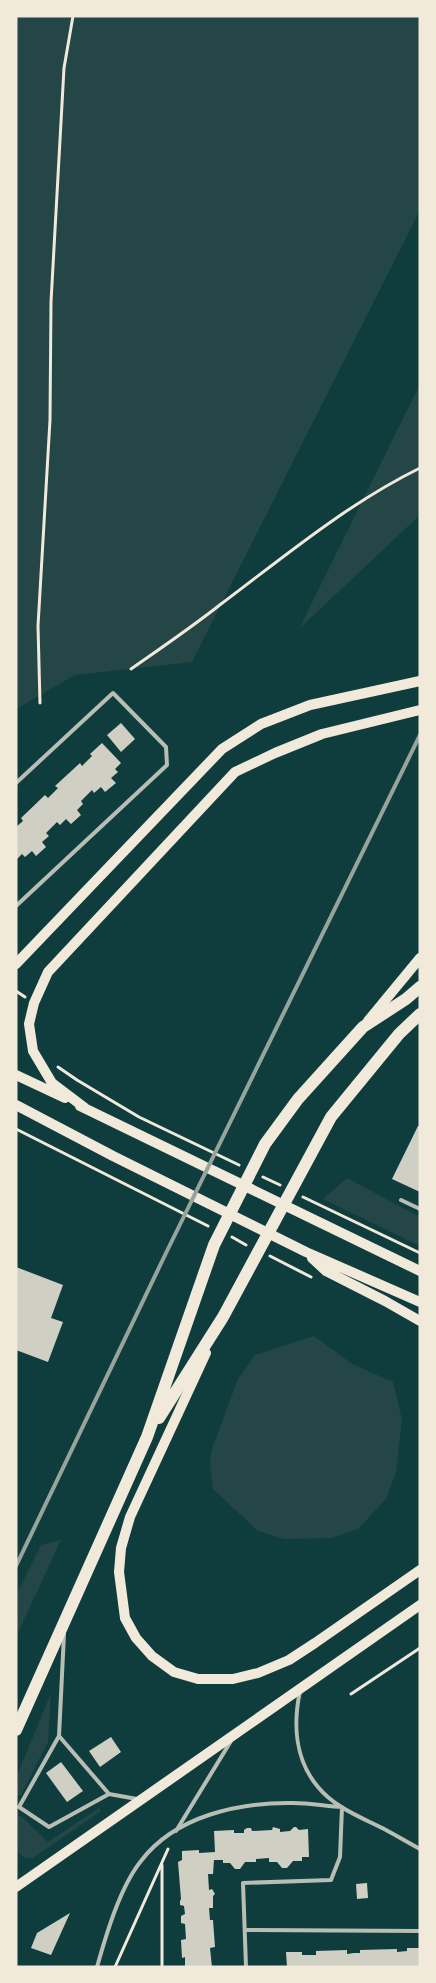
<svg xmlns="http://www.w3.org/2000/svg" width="436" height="1983" font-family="'DejaVu Sans',sans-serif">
  <rect width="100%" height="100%" fill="#0f3d3e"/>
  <path fill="#244646" d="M16 16H420V210L192 662 75 675 16 709Z
    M420 384V515L299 629Z
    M347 1178 420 1217V1246L323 1199Z
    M314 1336 352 1364 393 1382 402 1420 396 1472 386 1499 358 1529 331 1538 284 1539 258 1531 213 1489 210 1463 212 1449 238 1379 255 1355Z
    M61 1540 16 1637V1595L41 1545Z
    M51 1693 48 1742 21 1795 16 1796V1778Z
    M99 1808 101 1811 33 1858H25L16 1850V1814L22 1817 48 1842Z"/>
  <path fill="#cfcfc3" d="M121 723 135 739 121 752 107 735Z
    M102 743 121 763 115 769 118 772 111 778 116 783 105 792 101 787 94 793 92 790 81 801 83 804 77 810 81 815 71 824 66 819 60 825 57 822 46 833 49 836 42 842 46 847 36 856 32 851 25 857 22 854 16 860V827L23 821 21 818 45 795 48 798 58 788 55 786 80 763 82 766 92 756 90 754Z
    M418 1126H420V1192L392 1179Z
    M16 1267 63 1285 51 1318 63 1322 48 1362 16 1350Z
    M111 1737 121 1752 100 1767 89 1751Z
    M61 1762 83 1791 67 1802 46 1773Z
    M273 1827 280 1829V1832L290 1831 294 1827H296L299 1830 308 1829 309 1857H302V1861H293L287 1868H282L277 1862H269V1858L256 1859V1862H245L240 1869H235L230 1863H223V1860H214L213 1874H208L209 1890 212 1889 215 1894 213 1896V1908H209L210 1920H213L215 1947 210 1948 212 1967H185V1957L182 1958 181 1940 186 1939 185 1924 181 1923V1916L185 1914 184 1906 180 1905V1901L181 1899 178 1862 182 1860V1851L199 1850V1853L215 1852 214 1831 234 1830V1833H244V1830L247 1828H251L252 1831 272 1830Z
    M367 1883 368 1898 357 1899 356 1884Z
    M70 1913 51 1955 31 1948 37 1933Z
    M407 1948H420V1967H287L286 1952H302V1955H316V1951L347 1950V1954L354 1953H360V1950L397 1949V1952L407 1951Z"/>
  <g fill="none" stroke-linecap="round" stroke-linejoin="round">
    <path stroke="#f1e9da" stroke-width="3" d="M131 669C161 648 192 627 221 604 285 556 347 504 420 468
      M40 703 38 626 50 420 51 302 64 68 73 16
      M16 991 25 997
      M58 1067 77 1080 139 1117 239 1165
      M16 1129 208 1226
      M263 1177 280 1185
      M303 1197 420 1253
      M232 1237 246 1245
      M270 1256 311 1277
      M351 1694 420 1648
      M162 1865V1967
      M115 1967 168 1849"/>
    <path stroke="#b8beb3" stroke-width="4" d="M16 783 113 693 166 747 167 765 16 906
      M401 1200 420 1209
      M300 1691C293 1724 295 1760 318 1787 335 1808 363 1818 386 1830 397 1836 409 1843 420 1849
      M59 1736 109 1794 49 1827 19 1807 59 1736 64 1634
      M109 1794 137 1799
      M176 1831 231 1741
      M245 1930 420 1931
      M97 1967C106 1935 120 1887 141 1861 175 1816 239 1802 293 1803 309 1803 326 1806 342 1807
      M246 1967 243 1883 331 1880 340 1857 342 1807"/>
    <path stroke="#f1e9da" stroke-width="10" d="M16 964 222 749 261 724 310 705 420 681
      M368 1021 420 958
      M16 1075 65 1098
      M16 1105 113 1156 306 1252 420 1302
      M80 1106 420 1271
      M85 1108 52 1083 33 1051 29 1024 34 1003 48 972 235 772 275 753 322 734 420 710
      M312 1258 326 1271 385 1301 420 1321
      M206 1353 130 1517 121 1548 119 1572 125 1618 136 1638 152 1656 174 1672 198 1679H233L258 1673 289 1660 315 1643 420 1570
      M16 1887 420 1605"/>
    <path stroke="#f1e9da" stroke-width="12" d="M159 1418 223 1317 331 1117 399 1034 420 1014
      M16 1730 147 1437 214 1245 265 1144 298 1099 363 1027 406 999 420 987"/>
    <path stroke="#97a49c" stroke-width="4" d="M16 1566 166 1253 420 735"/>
  </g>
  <rect width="436" height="1983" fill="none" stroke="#f1e9da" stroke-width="35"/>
</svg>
